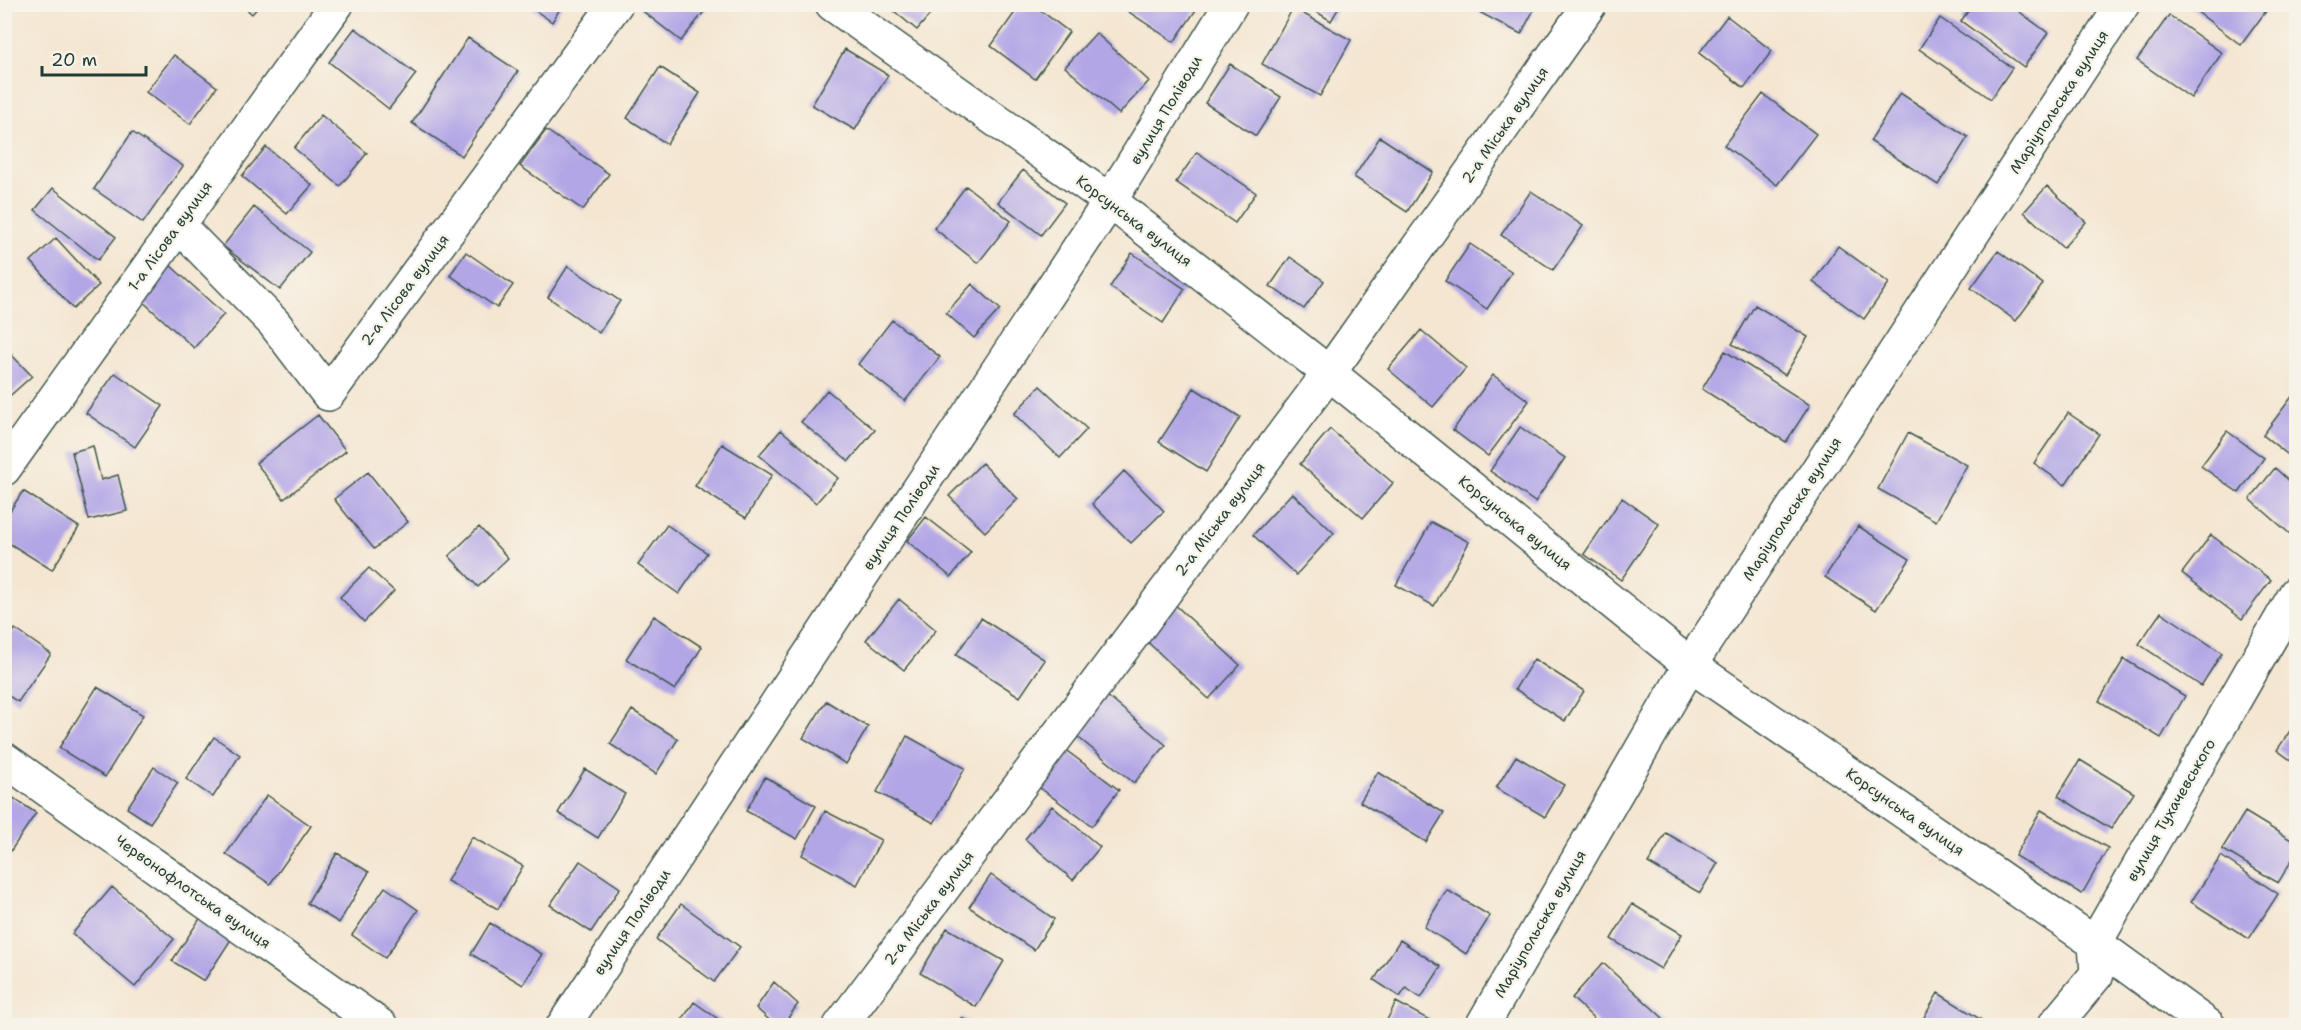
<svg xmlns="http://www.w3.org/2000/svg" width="2301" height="1030" font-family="'Shantell Sans',sans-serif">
  <rect width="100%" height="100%" fill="#f7f3e8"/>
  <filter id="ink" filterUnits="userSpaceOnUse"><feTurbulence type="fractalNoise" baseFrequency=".0167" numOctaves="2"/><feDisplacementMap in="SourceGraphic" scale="12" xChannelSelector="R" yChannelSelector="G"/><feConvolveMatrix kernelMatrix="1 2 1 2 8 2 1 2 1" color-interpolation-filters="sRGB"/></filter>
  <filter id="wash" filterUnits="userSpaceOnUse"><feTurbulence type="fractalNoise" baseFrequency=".008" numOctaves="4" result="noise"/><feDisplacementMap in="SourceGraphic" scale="24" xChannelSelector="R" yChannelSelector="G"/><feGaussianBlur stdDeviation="1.35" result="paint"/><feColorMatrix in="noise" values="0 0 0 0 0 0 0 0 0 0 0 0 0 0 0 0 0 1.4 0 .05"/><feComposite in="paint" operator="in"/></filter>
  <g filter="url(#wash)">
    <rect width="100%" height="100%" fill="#f4e6d1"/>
    <g id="blocks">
      <path fill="#b2a6e6" d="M241 4H261L252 14Z
        M526 4H563L552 22Z
        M642 4H710L681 41 639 8Z
        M889 4H939L917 30 888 6Z
        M1021 4H1032L1069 32 1035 79 991 46Z
        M1126 4H1188L1196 10 1174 42 1123 8Z
        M1304 4H1341L1331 21Z
        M1481 4H1537L1521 34 1477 11Z
        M1973 4H2009L2048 33 2024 67 1961 21Z
        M2187 4H2266L2269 7 2241 45Z
        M1293 8 1351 40 1320 96 1262 64Z
        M2169 15 2222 53 2191 98 2137 60Z
        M1727 16 1772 51 1744 88 1699 53Z
        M1940 18 2012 68 1991 99 1919 49Z
        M355 28 416 74 389 109 329 62Z
        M1096 33 1149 81 1119 114 1065 67Z
        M468 38 518 71 462 156 412 123Z
        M845 49 888 75 855 130 812 105Z
        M174 55 217 87 190 124 146 92Z
        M1230 64 1281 97 1256 136 1205 103Z
        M660 67 700 93 667 144 627 118Z
        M1900 93 1968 137 1938 185 1870 141Z
        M1763 94 1816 134 1777 185 1724 145Z
        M321 115 367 153 340 186 294 148Z
        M546 130 609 174 583 210 520 166Z
        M132 132 183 166 143 223 94 189Z
        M1380 137 1433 172 1407 212 1354 177Z
        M266 147 312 185 287 214 242 176Z
        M1197 152 1256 193 1235 223 1176 182Z
        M1023 170 1065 203 1041 235 998 202Z
        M966 186 1011 221 978 263 934 228Z
        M2047 186 2086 222 2063 248 2024 212Z
        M53 188 116 237 98 260 35 210Z
        M1531 191 1583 226 1553 270 1501 235Z
        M254 207 310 252 280 290 223 246Z
        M56 238 99 285 73 309 31 261Z
        M1470 244 1512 272 1487 309 1445 281Z
        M1838 246 1889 283 1864 319 1813 282Z
        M1998 251 2043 284 2016 321 1971 288Z
        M466 252 513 285 497 308 450 275Z
        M1132 253 1185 289 1163 323 1110 287Z
        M1290 257 1324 281 1304 309 1270 286Z
        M170 265 224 314 194 348 140 299Z
        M568 266 620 301 599 333 548 297Z
        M972 284 1000 309 974 338 946 313Z
        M1755 305 1808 337 1785 375 1732 344Z
        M892 320 940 357 905 401 858 364Z
        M1421 330 1466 368 1433 407 1388 369Z
        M4 347 32 376 4 401Z
        M1725 351 1810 405 1786 442 1702 389Z
        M115 373 163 406 135 447 86 413Z
        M1493 375 1529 401 1488 456 1453 430Z
        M1040 386 1087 429 1060 458 1014 414Z
        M1194 388 1240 417 1206 472 1159 442Z
        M827 390 875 430 849 461 801 422Z
        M2294 394 2296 396V461L2263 435Z
        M2068 413 2099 434 2065 485 2034 463Z
        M318 415 346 451 284 499 256 463Z
        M1520 427 1565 458 1535 502 1490 471Z
        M1330 429 1393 483 1363 518 1300 464Z
        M781 430 838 478 816 503 759 455Z
        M2227 431 2264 458 2239 493 2201 466Z
        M1908 433 1967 465 1936 521 1878 489Z
        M722 444 772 475 746 518 695 486Z
        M93 446 101 480 118 475 127 511 89 520 72 452Z
        M982 463 1018 499 985 532 949 496Z
        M2275 468 2296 487V526L2290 534 2250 499Z
        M1124 471 1164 511 1131 543 1092 504Z
        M368 472 408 522 374 549 334 499Z
        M23 491 79 527 52 570 4 540V520Z
        M1292 493 1334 533 1296 575 1253 535Z
        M1622 498 1659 524 1621 580 1584 554Z
        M926 517 971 552 951 577 907 541Z
        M1431 522 1469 542 1434 606 1396 585Z
        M667 525 707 553 679 594 638 565Z
        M1858 526 1910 559 1876 610 1825 577Z
        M479 527 508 558 478 587 449 556Z
        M2211 535 2271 580 2242 619 2182 573Z
        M369 568 394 591 364 622 340 597Z
        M899 599 936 630 904 670 866 640Z
        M1171 601 1240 665 1209 699 1140 635Z
        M2161 612 2222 653 2201 686 2139 644Z
        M654 616 702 647 675 690 626 659Z
        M981 618 1045 660 1020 697 956 655Z
        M15 629 51 654 18 702 4 693V645Z
        M1534 659 1584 691 1565 721 1515 689Z
        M2124 659 2185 696 2161 738 2099 701Z
        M97 687 143 715 105 777 59 748Z
        M1106 695 1166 745 1134 783 1074 734Z
        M826 701 868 727 846 764 803 738Z
        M632 710 678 739 656 774 610 744Z
        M2296 722V764L2277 750Z
        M907 736 965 768 934 823 877 792Z
        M214 737 240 755 213 797 186 779Z
        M1059 745 1119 790 1092 826 1032 782Z
        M1516 756 1564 785 1545 817 1496 788Z
        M2080 760 2134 793 2111 829 2058 796Z
        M154 767 178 783 150 823 127 808Z
        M585 769 625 794 598 838 558 813Z
        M1378 772 1444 813 1426 842 1360 802Z
        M765 777 816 806 797 839 746 811Z
        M4 792 36 813 4 861Z
        M267 795 311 826 270 884 226 854Z
        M1052 806 1100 847 1073 880 1025 839Z
        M2041 810 2108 848 2082 894 2015 856Z
        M825 811 881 840 857 885 802 855Z
        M2245 812 2296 843V853L2278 883 2222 849Z
        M1666 833 1718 863 1700 893 1648 863Z
        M472 837 523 866 498 909 447 881Z
        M337 853 369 872 339 923 307 903Z
        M2221 856 2278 894 2249 939 2191 902Z
        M580 861 620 888 591 932 550 905Z
        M991 875 1054 919 1034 950 969 907Z
        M112 887 174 939 135 987 72 934Z
        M385 887 418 910 385 958 352 935Z
        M1447 890 1490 916 1466 954 1424 927Z
        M681 904 740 947 714 982 656 939Z
        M1632 904 1682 934 1661 969 1611 939Z
        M201 917 232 938 204 981 172 961Z
        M490 923 542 954 523 985 471 954Z
        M947 928 1004 961 976 1007 920 973Z
        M1400 940 1441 967 1421 998 1406 988 1400 997 1374 980Z
        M1603 963 1663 1018 1656 1026H1602L1572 998Z
        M774 982 798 1004 782 1026H776L756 1008Z
        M1938 993 1991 1026H1919Z
        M694 1002 728 1026H678Z
        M1396 1002 1435 1023 1434 1026H1384Z
        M962 1018 975 1026H957Z"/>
    </g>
  </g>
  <g filter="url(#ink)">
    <use href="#blocks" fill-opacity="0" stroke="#3f564c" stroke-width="1.5"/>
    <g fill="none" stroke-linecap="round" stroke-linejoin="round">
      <defs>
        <path id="street" d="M832 4 1110 201 1329 373 1690 665 2095 943 2209 1026
          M178 225 274 323 328 394 616 4
          M4 469 337 4
          M4 759 381 1026
          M563 1026 1110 201 1231 4
          M840 1026 1329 373 1590 4
          M1482 1026 1690 665 2123 4
          M2054 1026 2097 974 2095 943 2296 593"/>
      </defs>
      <use href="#street" stroke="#3f564c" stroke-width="36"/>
      <use href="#street" stroke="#fff" stroke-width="33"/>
    </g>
  </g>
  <g text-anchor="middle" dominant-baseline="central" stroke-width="4.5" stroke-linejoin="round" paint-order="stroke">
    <g font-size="15" fill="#1f3d34" stroke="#f7f3e8">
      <text transform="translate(2059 102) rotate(-57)">Маріупольська вулиця</text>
      <text transform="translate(1166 110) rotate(-59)">вулиця Поліводи</text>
      <text transform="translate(1505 125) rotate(-55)">2-а Міська вулиця</text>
      <text transform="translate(1134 221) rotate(37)">Корсунська вулиця</text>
      <text transform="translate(170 236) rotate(-54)">1-а Лісова вулиця</text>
      <text transform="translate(405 290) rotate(-53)">2-а Лісова вулиця</text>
      <text transform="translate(1792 509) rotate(-57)">Маріупольська вулиця</text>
      <text transform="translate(901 517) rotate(-56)">вулиця Поліводи</text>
      <text transform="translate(1220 519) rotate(-53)">2-а Міська вулиця</text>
      <text transform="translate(1515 523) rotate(39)">Корсунська вулиця</text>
      <text transform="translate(2171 810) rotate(-60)">вулиця Тухачевського</text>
      <text transform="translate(1905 812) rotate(35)">Корсунська вулиця</text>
      <text transform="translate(193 892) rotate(35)">Червонофлотська вулиця</text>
      <text transform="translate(929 908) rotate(-53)">2-а Міська вулиця</text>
      <text transform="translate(632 922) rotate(-56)">вулиця Поліводи</text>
      <text transform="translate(1540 924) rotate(-60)">Маріупольська вулиця</text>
    </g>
  </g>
  <rect width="2301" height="1030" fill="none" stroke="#f7f3e8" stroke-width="24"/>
  <path d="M42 66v9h104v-9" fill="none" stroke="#1f3d34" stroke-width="3"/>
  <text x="51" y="66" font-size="18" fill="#1f3d34" stroke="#f7f3e8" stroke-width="4.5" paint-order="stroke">20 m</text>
</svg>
